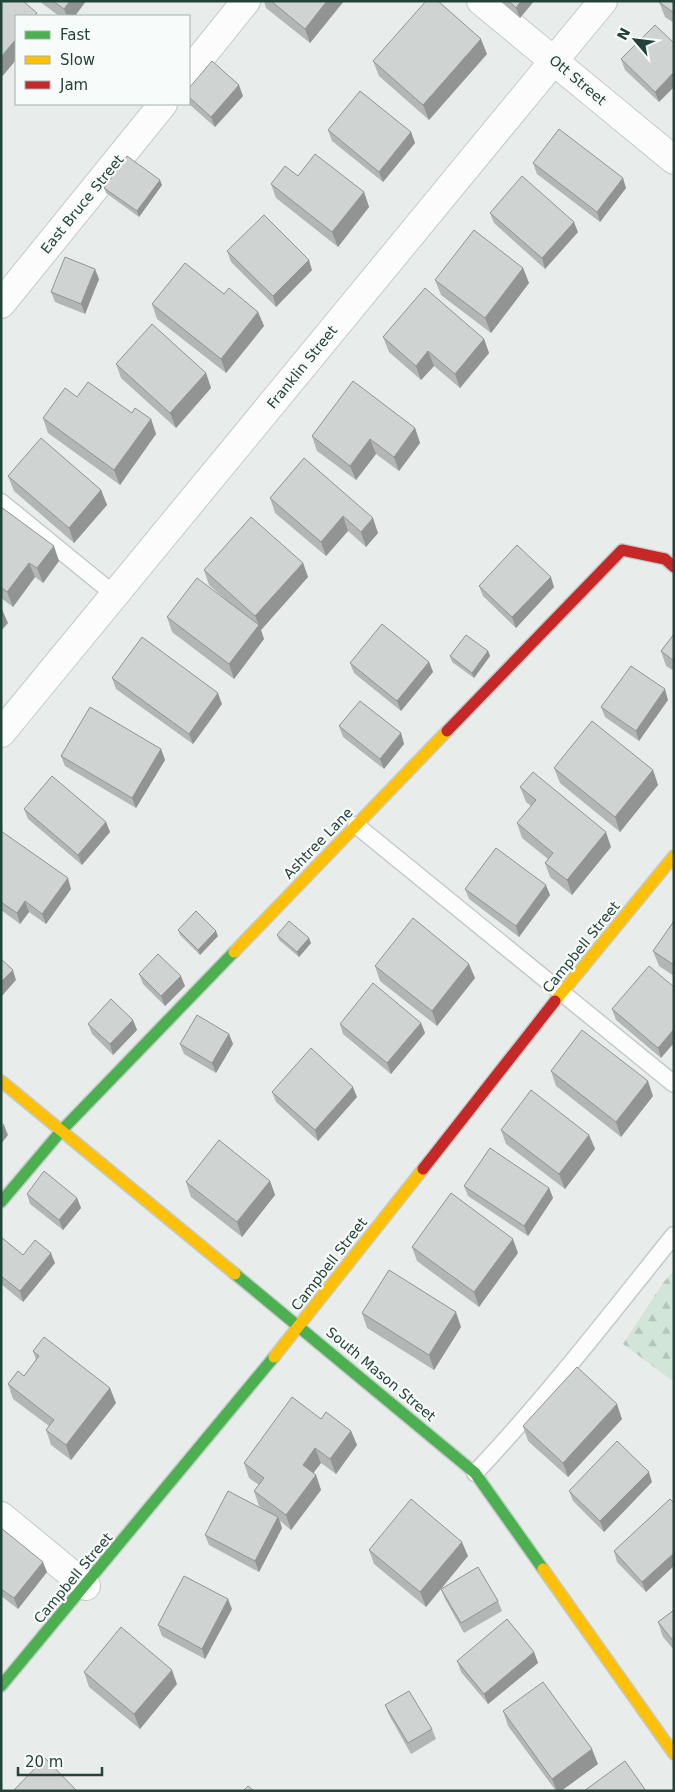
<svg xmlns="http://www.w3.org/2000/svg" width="675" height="1792" font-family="'DejaVu Sans',sans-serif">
  <defs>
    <pattern id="forest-firs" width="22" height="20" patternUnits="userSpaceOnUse" patternTransform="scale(1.25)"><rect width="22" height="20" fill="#d1e6d8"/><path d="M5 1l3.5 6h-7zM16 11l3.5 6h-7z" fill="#b3c6ba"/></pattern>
  </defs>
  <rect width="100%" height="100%" fill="#e8edeb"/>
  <path fill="url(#forest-firs)" d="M674 1270V1382L623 1344 663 1283Z"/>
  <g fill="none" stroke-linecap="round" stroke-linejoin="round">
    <defs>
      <path id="lane" d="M1 502 115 595
        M356 825 674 1084
        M475 1473C546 1398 609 1316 674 1235"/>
      <path id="street" d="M481 1 674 160
        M189 72 246 1
        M1 304 163 104
        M1 733 603 1
        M1 1516 86 1586"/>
      <path id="fast" d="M1 1202 62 1130 234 952
        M235 1274 475 1473 543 1569
        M1 1686 274 1357"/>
      <path id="slow" d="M234 952 447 731
        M555 1001 674 856
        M1 1081 235 1274
        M274 1357 423 1169
        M543 1569 674 1754"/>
      <path id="jam" d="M447 731 622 550 665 559 674 567
        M423 1169 555 1001"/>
    </defs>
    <use href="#lane" stroke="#c5cac8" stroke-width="19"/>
    <use href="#street" stroke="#c5cac8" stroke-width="30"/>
    <use href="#fast" stroke="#c3cbc8" stroke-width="14"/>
    <use href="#slow" stroke="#c3cbc8" stroke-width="14"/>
    <use href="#jam" stroke="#c3cbc8" stroke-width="14"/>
    <use href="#lane" stroke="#fcfcfc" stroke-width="16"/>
    <use href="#street" stroke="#fcfcfc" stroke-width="28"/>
    <use href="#fast" stroke="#4caf50" stroke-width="11"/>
    <use href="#slow" stroke="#ffc107" stroke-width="11"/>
    <use href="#jam" stroke="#c62828" stroke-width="11"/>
  </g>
  <path fill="#b2b6b5" d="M39 1H86L75 16H59Z
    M264 1H344L310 43 266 8Z
    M500 1H534L520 18Z
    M674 1V23L665 17 659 2Z
    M655 25 659 102 625 70 621 59Z
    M487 54 429 120 379 76 373 61Z
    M189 88 243 96 215 127 189 104Z
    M328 130 411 132 415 143 383 182 332 141Z
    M533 163 626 188 600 222 537 174Z
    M298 176 364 192 369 207 338 247 276 198 271 184Z
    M162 185 139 217 106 193 104 188Z
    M490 213 578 232 545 269 494 223Z
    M227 251 312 270 276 307 231 262Z
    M523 268 529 283 491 333 441 295 435 280Z
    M99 279 85 314 55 302 51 292Z
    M224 294 258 312 264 326 226 373 157 319 152 304Z
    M383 337 484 339 489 353 460 388 434 366 421 380 389 352Z
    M116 364 206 373 211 388 176 428 121 378Z
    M77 397 151 419 156 434 120 485 48 433 43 418Z
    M415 428 420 443 399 471 376 454 356 480 317 451 312 436Z
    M304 458 378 533 366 547 348 531 326 556 275 513 270 498Z
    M8 476 101 490 107 505 74 543 14 491Z
    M1 507 59 561 43 583 35 577 13 607 1 598Z
    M303 563 308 577 261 630 264 639 234 679 172 632 167 617 225 599 209 585 204 570Z
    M479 586 554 587 516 628 483 596Z
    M674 634V671L666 666 661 651Z
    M488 651 490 656 474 678 452 662 450 656Z
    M429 662 433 672 401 711 354 673 350 663Z
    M112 678 222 704 193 744 116 689Z
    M668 700 639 741 605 717 601 707Z
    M339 726 401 733 404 744 384 769 343 737Z
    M161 749 165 760 136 808 65 766 61 756Z
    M554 768 653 770 658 785 620 832 560 783Z
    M520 787 611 847 572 895 550 877 545 863 548 859 522 838 517 823 531 806 526 802Z
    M24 809 106 822 110 832 82 865 28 819Z
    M1 831 71 889 46 924 29 912 20 924 1 910Z
    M465 889 550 895 519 937 469 899Z
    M674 921V976L659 966 653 951Z
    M178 930 218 936 200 955 180 935Z
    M277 935 311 943 299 957 279 940Z
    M375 966 475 978 437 1026 380 981Z
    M139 974 185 986 165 1006 143 984Z
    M674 987 661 1058 616 1020 612 1009Z
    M133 1020 137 1030 113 1055 92 1034 88 1024Z
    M421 1023 425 1033 391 1074 343 1034 340 1024Z
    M229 1034 233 1044 216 1073 184 1054 180 1044Z
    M551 1071 653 1096 621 1137 556 1086Z
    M272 1092 357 1097 318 1141 276 1102Z
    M501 1130 589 1135 595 1149 565 1189 506 1144Z
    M270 1181 275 1195 242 1237 191 1197 186 1182Z
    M464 1186 549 1188 553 1198 528 1236 468 1196Z
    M27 1194 77 1198 81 1208 63 1230 30 1204Z
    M1 1237 23 1255 55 1263 23 1302 1 1284Z
    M412 1247 518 1253 479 1307 417 1261Z
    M362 1313 461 1327 434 1370 367 1328Z
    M33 1351 116 1403 71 1460 51 1445 46 1430 49 1426 13 1399 8 1384 24 1376 36 1360Z
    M321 1419 351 1431 357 1445 336 1474 321 1463 313 1473 316 1475 321 1490 291 1530 280 1521 282 1528 259 1572 209 1545 205 1535 265 1510 259 1506 254 1491 259 1485 249 1478 244 1463Z
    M622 1419 568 1477 528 1441 523 1426Z
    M652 1482 604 1532 573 1501 569 1491Z
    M670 1499 646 1592 617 1562 614 1551Z
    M1 1528 47 1572 18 1609 1 1596Z
    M369 1550 468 1556 426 1607 374 1564Z
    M441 1589 498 1601 502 1611 464 1633 445 1599Z
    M232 1609 205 1659 162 1636 158 1625Z
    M674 1610V1650L663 1637 658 1622Z
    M534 1652 538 1663 488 1704 461 1672 457 1661Z
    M84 1672 177 1684 140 1729 89 1687Z
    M385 1705 432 1729 436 1739 411 1754 389 1715Z
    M503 1711 598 1764 561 1791H556L508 1726Z"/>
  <path fill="#919493" d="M70 1H86L75 16H67L64 9Z
    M327 1H344L310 43 305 29Z
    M521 1H534L520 18 516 8Z
    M16 39V60L1 78V57Z
    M481 39 487 54 429 120 423 105Z
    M674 72V87L659 102 655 92Z
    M239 85 243 96 215 127 211 117Z
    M411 132 415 143 383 182 379 172Z
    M623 178 626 188 600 222 597 212Z
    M160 180 162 185 139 217 137 211Z
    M364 192 369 207 338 247 332 232Z
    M574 222 578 232 545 269 542 258Z
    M309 260 312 270 276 307 273 296Z
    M523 268 529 283 491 333 485 318Z
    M95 269 99 279 85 314 81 304Z
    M258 312 264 326 226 373 221 359Z
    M484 339 489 353 460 388 455 374Z
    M428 351 434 366 421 380 416 366Z
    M206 373 211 388 176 428 170 413Z
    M151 419 156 434 120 485 114 470Z
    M415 428 420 443 399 471 394 457Z
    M370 439 376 454 356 480 350 466Z
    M101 490 107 505 74 543 69 528Z
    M343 516 348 531 326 556 321 542Z
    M373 518 378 533 366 547 361 532Z
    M54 546 59 561 43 583 37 568Z
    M29 563 35 577 13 607 7 592Z
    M303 563 308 577 261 630 264 639 234 679 229 664 259 625 255 616Z
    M551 577 554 587 516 628 512 617Z
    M2 609 8 623 1 631V610Z
    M488 651 490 656 474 678 472 673Z
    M429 662 433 672 401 711 397 701Z
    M665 689 668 700 639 741 636 731Z
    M218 693 222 704 193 744 189 734Z
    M401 733 404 744 384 769 380 759Z
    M161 749 165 760 136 808 132 798Z
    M653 770 658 785 620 832 615 817Z
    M106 822 110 832 82 865 78 855Z
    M606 832 611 847 572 895 567 880Z
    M68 878 71 889 46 924 42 914Z
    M546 885 550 895 519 937 516 926Z
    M25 901 29 912 20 924 17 913Z
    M216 931 218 936 200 955 198 950Z
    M309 938 311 943 299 957 297 952Z
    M469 964 475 978 437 1026 432 1011Z
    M13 970 16 980 1 997V982Z
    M181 976 185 986 165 1006 161 996Z
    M133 1020 137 1030 113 1055 110 1044Z
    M421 1023 425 1033 391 1074 387 1063Z
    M674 1029V1043L661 1058 658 1048Z
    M229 1034 233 1044 216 1073 212 1063Z
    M648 1081 653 1096 621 1137 616 1122Z
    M353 1087 357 1097 318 1141 315 1130Z
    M4 1125 8 1135 1 1144V1129Z
    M589 1135 595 1149 565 1189 559 1174Z
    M270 1181 275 1195 242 1237 237 1222Z
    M549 1188 553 1198 528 1236 524 1226Z
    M77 1198 81 1208 63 1230 59 1220Z
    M513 1239 518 1253 479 1307 474 1292Z
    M51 1253 55 1263 23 1302 20 1291Z
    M456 1312 461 1327 434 1370 429 1355Z
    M110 1388 116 1403 71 1460 66 1445Z
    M617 1404 622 1419 568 1477 563 1463Z
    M351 1431 357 1445 336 1474 330 1459Z
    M315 1448 321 1463 308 1480 303 1465Z
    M649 1472 652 1482 604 1532 600 1521Z
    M316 1475 321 1490 291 1530 286 1515Z
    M278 1517 282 1528 259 1572 255 1561Z
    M462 1542 468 1556 426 1607 420 1592Z
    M674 1553V1566L646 1592 642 1582Z
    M43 1562 47 1572 18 1609 14 1598Z
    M228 1599 232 1609 205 1659 202 1649Z
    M534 1652 538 1663 488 1704 484 1694Z
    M172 1670 177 1684 140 1729 134 1714Z
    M592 1749 598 1764 561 1791H557L552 1779Z"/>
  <path fill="#cfd4d2" stroke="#919493" d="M1 1H23L37 13 35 16H16V39L1 57Z
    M53 1H70L64 9Z
    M271 1H327L305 29Z
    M426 1H438L481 39 423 105 373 61Z
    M509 1H521L516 8Z
    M660 1H674V13L659 2Z
    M655 25 674 43V72L655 92 621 59Z
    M212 61 239 85 211 117 189 97V88Z
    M360 91 411 132 379 172 328 130Z
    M559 129 623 178 597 212 533 163Z
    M315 154 364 192 332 232 271 184 285 166 298 176Z
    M127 156 160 180 137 211 104 188Z
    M522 176 574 222 542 258 490 213Z
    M264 215 309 260 273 296 227 251Z
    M474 230 523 268 485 318 435 280Z
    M65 257 95 269 81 304 51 292Z
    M185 263 224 294 229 288 258 312 221 359 152 304Z
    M425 288 484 339 455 374 428 351 416 366 383 337Z
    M152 324 206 373 170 413 116 364Z
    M353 381 415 428 394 457 370 439 350 466 312 436Z
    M88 382 132 413 135 408 151 419 114 470 43 418 65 388 77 397Z
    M41 438 101 490 69 528 8 476Z
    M304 458 373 518 361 532 343 516 321 542 270 498Z
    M1 507 54 546 37 568 29 563 7 592 1 587Z
    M251 517 303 563 255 616 204 570Z
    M517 545 551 577 512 617 479 586Z
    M197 578 259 625 229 664 167 617Z
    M382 624 429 662 397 701 350 663Z
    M674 634V661L661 651Z
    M466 635 488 651 472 673 450 656Z
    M142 637 218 693 189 734 112 678Z
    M631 666 665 689 636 731 601 707Z
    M360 701 401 733 380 759 339 726Z
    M90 707 161 749 132 798 61 756Z
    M592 721 653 770 615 817 554 768Z
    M533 772 606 832 567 880 545 863 553 853 517 823 536 800 520 787Z
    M52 776 106 822 78 855 24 809Z
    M1 831 68 878 42 914 25 901 17 913 1 902Z
    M496 848 546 885 516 926 465 889Z
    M196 911 216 931 198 950 178 930Z
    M413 918 469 964 432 1011 375 966Z
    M289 921 309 938 297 952 277 935Z
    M674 921V965L653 951Z
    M158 954 181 976 161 996 139 974Z
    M1 959 13 970 1 982Z
    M649 966 674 987V1029L658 1048 612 1009Z
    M373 983 421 1023 387 1063 340 1024Z
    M111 999 133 1020 110 1044 88 1024Z
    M197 1015 229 1034 212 1063 180 1044Z
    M582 1030 648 1081 616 1122 551 1071Z
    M311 1048 353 1087 315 1130 272 1092Z
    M531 1090 589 1135 559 1174 501 1130Z
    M1 1123 4 1125 1 1129Z
    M219 1140 270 1181 237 1222 186 1182Z
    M490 1148 549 1188 524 1226 464 1186Z
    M44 1171 77 1198 59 1220 27 1194Z
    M451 1193 513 1239 474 1292 412 1247Z
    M1 1237 23 1255 35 1240 51 1253 20 1291 1 1276Z
    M389 1270 456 1312 429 1355 362 1313Z
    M44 1337 110 1388 66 1445 46 1430 54 1420 8 1384 18 1371 24 1376 39 1356 33 1351Z
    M577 1367 617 1404 563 1463 523 1426Z
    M292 1397 321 1419 326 1412 351 1431 330 1459 315 1448 303 1465 316 1475 286 1515 254 1491 264 1478 244 1463Z
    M617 1441 649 1472 600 1521 569 1491Z
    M228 1491 278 1517 255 1561 205 1535Z
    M411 1499 462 1542 420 1592 369 1550Z
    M670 1499 674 1503V1553L642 1582 614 1551Z
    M1 1528 43 1562 14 1598 1 1589Z
    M478 1567 498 1601 461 1623 441 1589Z
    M184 1576 228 1599 202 1649 158 1625Z
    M674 1610V1642L658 1622Z
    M507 1619 534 1652 484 1694 457 1661Z
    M121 1627 172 1670 134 1714 84 1672Z
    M543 1682 592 1749 552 1779 503 1711Z
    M409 1691 432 1729 408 1743 385 1705Z
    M45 1758 77 1791H13Z
    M625 1761 646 1791H584Z
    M248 1786 254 1791H243Z"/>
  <g text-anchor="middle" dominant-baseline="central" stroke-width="4.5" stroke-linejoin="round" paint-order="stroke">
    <g font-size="14" fill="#24423a" stroke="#f7fbf9">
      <text transform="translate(578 80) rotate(40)">Ott Street</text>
      <text transform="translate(82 204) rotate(-51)">East Bruce Street</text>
      <text transform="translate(302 367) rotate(-51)">Franklin Street</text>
      <text transform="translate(318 843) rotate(-46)">Ashtree Lane</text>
      <text transform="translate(581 947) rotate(-51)">Campbell Street</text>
      <text transform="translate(329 1264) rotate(-52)">Campbell Street</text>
      <text transform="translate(381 1374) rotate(40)">South Mason Street</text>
      <text transform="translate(73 1578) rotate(-50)">Campbell Street</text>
    </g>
  </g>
  <rect width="675" height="1792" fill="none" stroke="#24423a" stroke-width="5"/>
  <rect x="15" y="15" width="175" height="90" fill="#f7fbf9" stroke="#a3b1ad"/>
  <rect x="25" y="31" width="25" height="8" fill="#4caf50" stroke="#a3b1ad"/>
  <text x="60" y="40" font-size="15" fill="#24423a">Fast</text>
  <rect x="25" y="56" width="25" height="8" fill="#ffc107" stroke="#a3b1ad"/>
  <text x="60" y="65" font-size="15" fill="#24423a">Slow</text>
  <rect x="25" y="81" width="25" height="8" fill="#c62828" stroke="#a3b1ad"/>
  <text x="60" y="90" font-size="15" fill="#24423a">Jam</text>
  <g transform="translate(635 40) rotate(298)" stroke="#f7fbf9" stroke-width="4" paint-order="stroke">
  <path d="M0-4L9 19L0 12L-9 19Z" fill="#24423a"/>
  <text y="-8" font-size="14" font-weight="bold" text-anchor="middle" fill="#24423a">N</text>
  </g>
  <path d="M18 1767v8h84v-8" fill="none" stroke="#24423a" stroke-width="2.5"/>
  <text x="25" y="1767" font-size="15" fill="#24423a" stroke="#f7fbf9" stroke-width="4" paint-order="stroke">20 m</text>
</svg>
